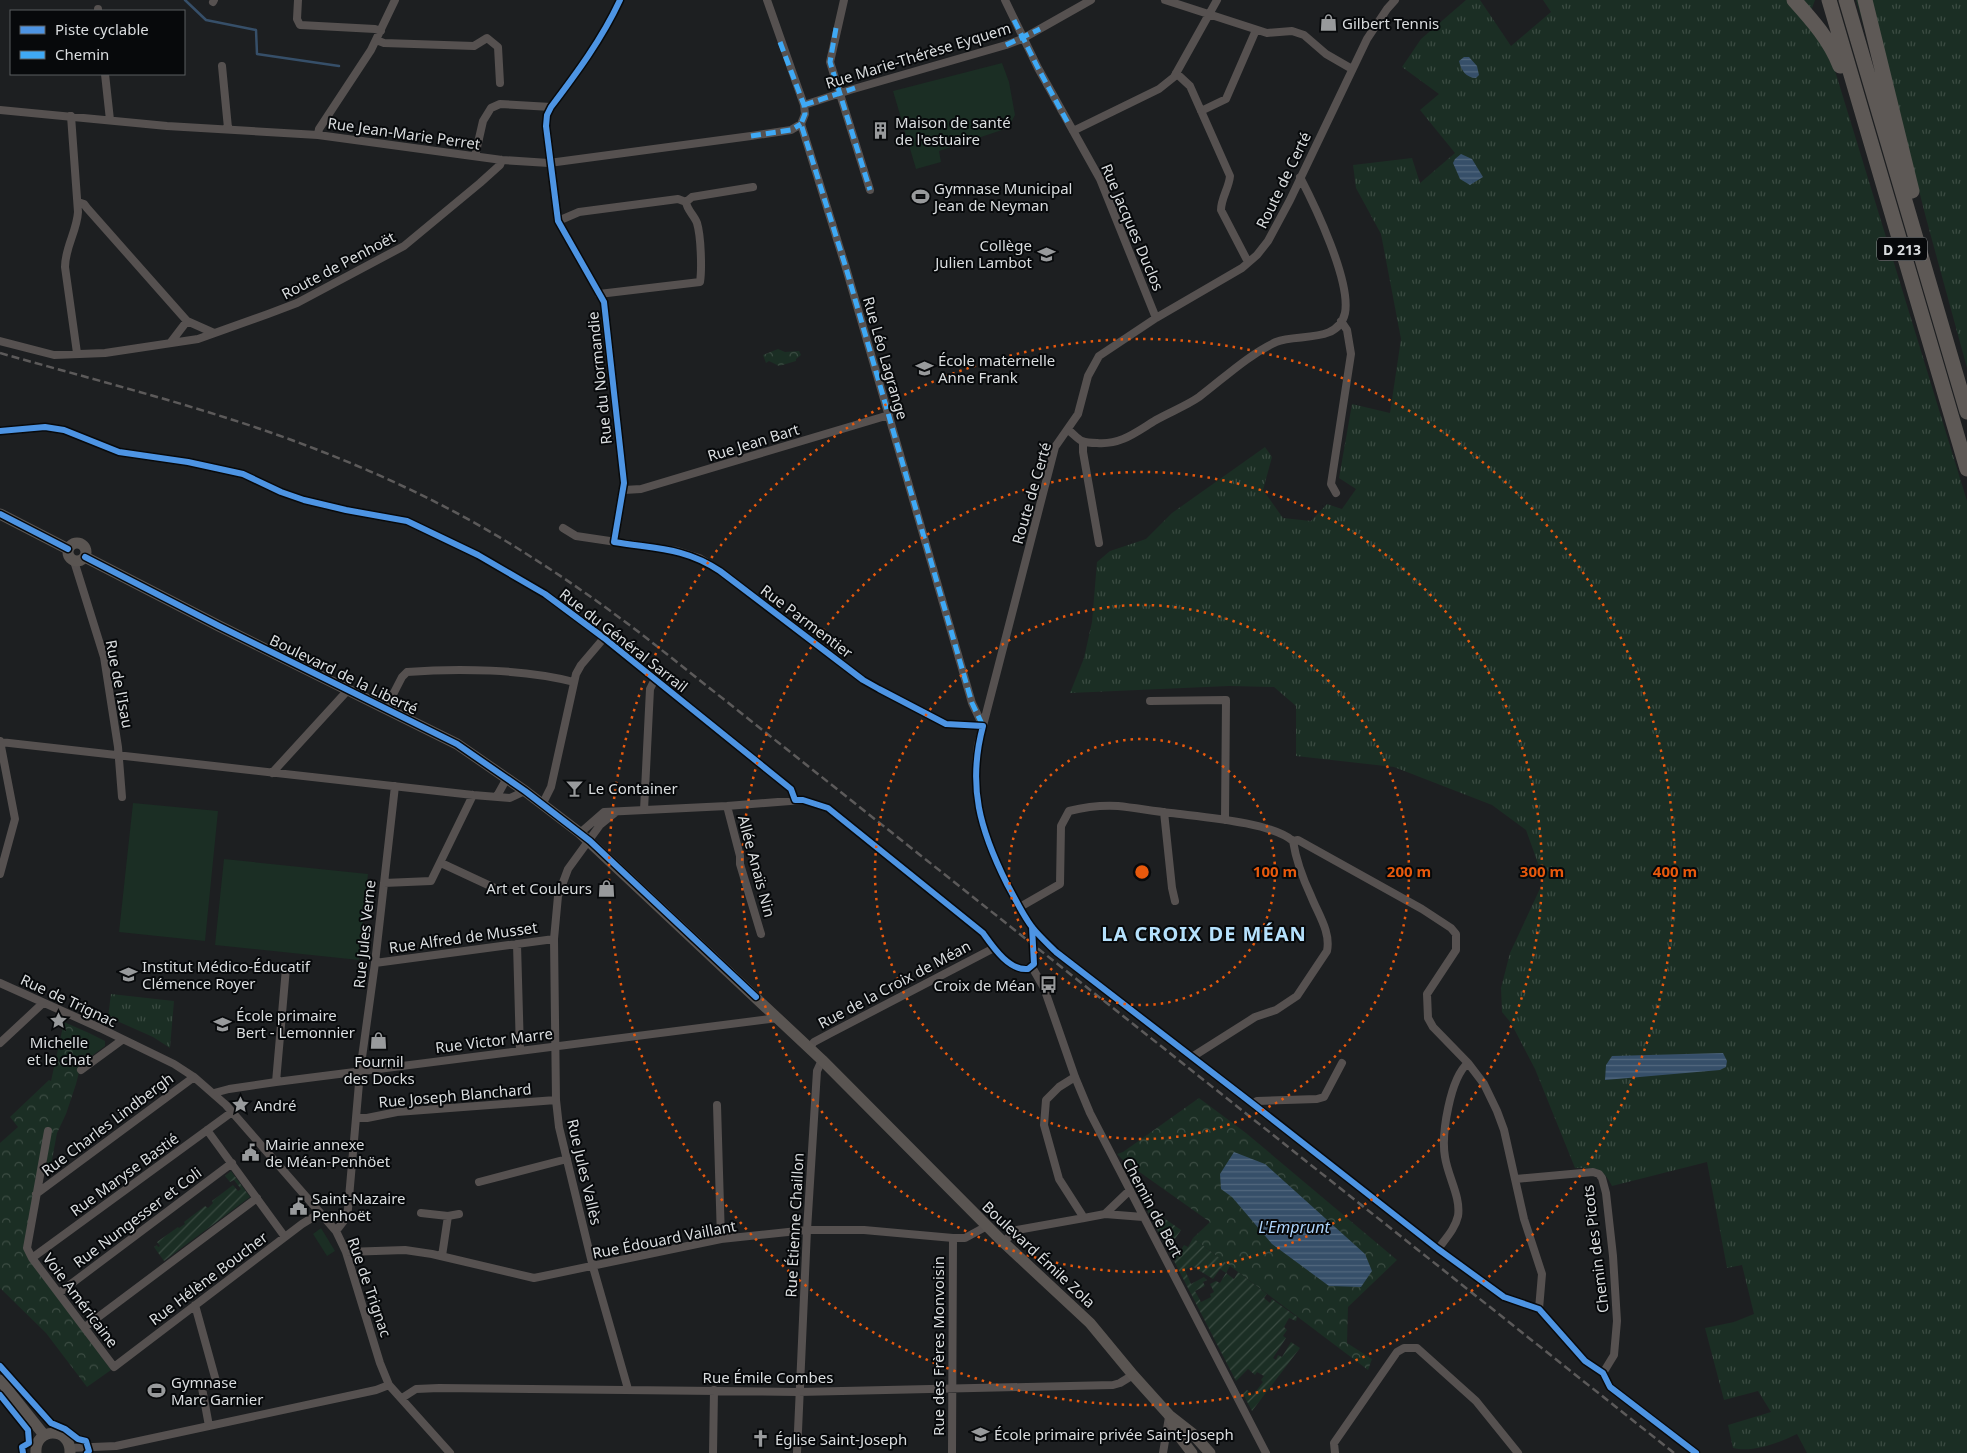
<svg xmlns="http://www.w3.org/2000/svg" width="1967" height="1453" font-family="'Noto Sans',sans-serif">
  <defs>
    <pattern id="grass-tufts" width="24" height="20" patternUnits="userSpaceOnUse" patternTransform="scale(1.25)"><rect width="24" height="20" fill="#1b2e24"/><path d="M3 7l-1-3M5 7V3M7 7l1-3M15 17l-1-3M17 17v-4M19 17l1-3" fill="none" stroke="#3c4c43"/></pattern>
    <pattern id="park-crowns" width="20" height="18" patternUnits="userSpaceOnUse" patternTransform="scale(1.25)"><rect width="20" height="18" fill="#1b2e24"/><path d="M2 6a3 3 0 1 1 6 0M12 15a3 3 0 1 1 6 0" fill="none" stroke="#3c4c43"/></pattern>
    <pattern id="garden-furrows" width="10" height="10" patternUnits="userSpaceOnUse" patternTransform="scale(1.25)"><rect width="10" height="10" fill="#1b2e24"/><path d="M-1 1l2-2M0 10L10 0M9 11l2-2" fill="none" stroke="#3c4c43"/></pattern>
    <pattern id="water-rules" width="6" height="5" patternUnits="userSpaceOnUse" patternTransform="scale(1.25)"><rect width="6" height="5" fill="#364f69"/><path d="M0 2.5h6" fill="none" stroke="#52687e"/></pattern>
  </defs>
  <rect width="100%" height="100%" fill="#1d1f21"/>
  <path fill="url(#grass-tufts)" d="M1466 0H1480L1511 46 1551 12 1543 0H1815L1811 11 1832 61 1967 501V1453H1807L1797 1434C1779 1443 1752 1453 1733 1448L1728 1425 1771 1412 1758 1391 1724 1400 1705 1328 1734 1322 1754 1314 1742 1265 1727 1268 1707 1162 1612 1186C1602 1166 1596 1168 1575 1168L1535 1069 1511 1023 1502 1012 1501 988 1510 953 1544 880 1526 830 1492 805 1394 767 1296 756V706L1274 687 1229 686 1070 693 1084 658 1092 622 1097 562 1110 551 1146 539 1172 513 1265 447 1272 457 1263 490 1283 518 1311 521 1327 504 1342 509 1356 489 1339 478 1352 404 1390 413 1401 339 1381 234 1356 188 1353 165 1412 158 1420 183 1455 153 1420 110 1439 94 1402 67 1421 39Z
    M1856 0H1967V368L1926 218 1881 41 1870 46Z
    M111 994 174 1001 170 1048 153 1037 108 1017Z
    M89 1033 105 1041V1046L81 1064Z"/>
  <path fill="url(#park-crowns)" d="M778 349 785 352 799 351 801 355 796 359V361L779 366 769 361 766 363 763 355Z
    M64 1022 89 1033 76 1084 66 1114 57 1133 51 1165 46 1164 51 1129 47 1128 24 1247 111 1370 87 1387 46 1333 0 1288V1143L18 1127 10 1117 49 1080 51 1081Z
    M1199 1098 1246 1133 1397 1260 1348 1307 1347 1343 1372 1359 1368 1370 1193 1238 1210 1222 1124 1161 1117 1154 1123 1152Z"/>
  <path fill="url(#garden-furrows)" fill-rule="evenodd" d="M231 1171 250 1197 164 1261 154 1247 157 1245 158 1247 160 1246 157 1242 178 1227 179 1228 185 1224 184 1222 205 1206 208 1208 213 1203 212 1201 233 1185 238 1191 241 1189 234 1180 230 1182 225 1176Z
    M1148 1207 1181 1230 1169 1248 1178 1254 1184 1245 1188 1247 1193 1238 1230 1266 1226 1273 1234 1279 1238 1272 1267 1294 1264 1298 1270 1303 1272 1299 1297 1317 1296 1321 1289 1318 1284 1327 1287 1330 1283 1336 1286 1338 1273 1358 1276 1360 1278 1355 1282 1357 1291 1342 1300 1348 1252 1411 1243 1394 1247 1390 1253 1395 1263 1382 1261 1380 1264 1376 1257 1372 1255 1375 1248 1369 1236 1381 1174 1261 1176 1260C1165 1246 1156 1227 1147 1210ZM1192 1266 1213 1279 1220 1269 1226 1273 1220 1283 1216 1281 1210 1284 1214 1292 1210 1294 1211 1297 1201 1302 1195 1291 1205 1286 1203 1282 1207 1280 1204 1277 1191 1284 1185 1270Z"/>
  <path fill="#1b2e24" d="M1002 63 1009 82 1015 115 1008 128 939 151 941 162 916 169 893 91Z
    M133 803 218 811 205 941 119 932Z
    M224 859 368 874 359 960 215 945Z
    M321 1228 335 1251 327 1256 313 1234Z"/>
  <path fill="url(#water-rules)" d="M1464 57H1469L1477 66 1479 75 1476 78C1466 78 1461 70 1459 61Z
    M1461 154 1472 159 1483 177 1470 185 1460 179 1453 163 1455 159Z
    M1723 1053 1727 1061 1726 1067 1720 1070 1605 1080 1606 1065 1612 1056Z
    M1234 1152 1265 1164 1365 1254 1372 1271 1361 1287 1329 1286 1272 1244 1232 1197 1221 1189 1220 1174Z"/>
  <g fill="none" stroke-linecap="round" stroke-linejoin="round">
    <path stroke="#364f69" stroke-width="2.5" d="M185 0 206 20 256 30 257 54 339 66"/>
    <path stroke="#565150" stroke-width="8" d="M298 0 297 19 300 25 375 29 381 31
      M767 0 804 105 805 114 801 124 846 268 972 703 983 726
      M844 0 830 62 870 190
      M1005 0 1038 68 1100 179 1156 318
      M1165 0 1267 33 1292 31 1304 35 1326 54 1352 69
      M1395 0 1387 9 1367 39 1290 200 1268 241 1257 255 1242 268 1156 318 1099 356 1088 376 1078 414 1055 447 978 745C971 798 983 837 1007 884 1015 898 1022 914 1032 927 1039 936 1048 944 1056 952L1253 1104 1438 1249 1504 1297 1539 1309 1585 1361 1603 1373 1610 1387 1696 1453
      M213 2 214 0
      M98 9V11
      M376 40 384 43 474 46 487 38 498 47 500 83
      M222 66 228 128
      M1176 73 1190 86 1230 176C1229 188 1221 198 1221 210L1248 262
      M105 74 110 120
      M804 105 850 90 1006 45 1022 39 1091 0
      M0 110 167 126 318 135 502 160 549 163 751 136 791 130 801 124
      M1201 111 1226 99 1256 30
      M71 116 78 212C77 231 65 247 65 267L77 353
      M1073 131 1159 89 1174 77 1217 0
      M318 135 319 129 371 50 395 0
      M475 156 483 121 491 108 500 104 551 107
      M78 202 84 204 87 208 187 321
      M686 202 692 197 753 187
      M558 221 579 212 678 199 686 202
      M599 294 700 282C702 269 701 236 697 223 694 215 687 210 686 202
      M0 341 54 355 105 353 198 339 268 314 297 303 404 246 480 183 500 165 502 160
      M171 342 187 321 214 333
      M1068 430C1073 433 1077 439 1082 441 1087 443 1093 443 1097 443 1121 445 1136 432 1156 420 1170 412 1186 406 1199 397 1224 378 1248 355 1276 342 1298 333 1338 344 1345 313 1351 281 1315 206 1300 177
      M0 431 45 427 64 430 119 452 188 462 243 474 281 492 304 500 346 510 407 521 478 555 545 594 604 638 791 789 795 800
      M1083 442V452L1099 543
      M624 490 641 489 889 415
      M1336 493 1331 484 1351 354 1347 330 1341 321
      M563 528 576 536 677 551 699 558 720 571 863 680 879 689 946 724 983 726
      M614 542 624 483 604 302 558 221 546 126 547 115 551 107C576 74 602 39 620 0
      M74 561 104 657 118 747 122 797
      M1150 701 1226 700 1225 820
      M386 708 402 677 407 672C457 668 525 669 574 682
      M0 741 15 819 0 874
      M0 742 473 795 510 798 525 791
      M272 773 348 690
      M497 796 507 778
      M543 803 551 787 576 674 581 665 604 638
      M727 806 740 856V864L761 934
      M644 810 650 689 655 679
      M616 812 600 825 568 869 558 896 554 939 556 1100 559 1127 593 1267 628 1389
      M1164 812 1172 888 1175 901
      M580 833 604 812 727 806 803 800 828 808 983 933C993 947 1012 976 1032 967
      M441 863 499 890
      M384 883 431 881 473 795
      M1020 907 1060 884 1061 826 1069 811C1085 807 1101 805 1118 806 1136 808 1153 811 1171 813 1201 817 1271 822 1293 841L1298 840 1422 909 1451 928 1456 934V950L1427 994 1428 1018 1433 1027 1468 1063 1484 1084 1497 1111 1504 1130 1524 1219 1542 1274 1539 1309
      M1032 927 1034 960 1032 967
      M517 944 520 1051
      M375 963 554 939
      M1032 967 1044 988 1075 1077 1090 1113 1266 1453
      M0 983 100 1028 174 1064 194 1077 226 1105 336 1231 346 1252 380 1363 389 1385 450 1453
      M0 1043 43 1003
      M809 1048 814 1042 829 1034 994 948
      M1192 1057 1255 1017 1276 1010 1297 996 1327 951C1331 932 1318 914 1311 896 1303 879 1296 860 1293 841
      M81 1070 122 1040
      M1075 1077 1059 1087 1046 1100 1044 1125 1059 1179 1084 1218
      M276 1082 286 968
      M214 1093 229 1089 276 1082 778 1018
      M1253 1104 1257 1101 1317 1099 1324 1097 1342 1063
      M717 1105 721 1239
      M357 1118H367L397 1112 556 1100
      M207 1130 285 1237
      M48 1131 27 1248 32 1258 114 1367 302 1224 320 1213
      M1516 1179 1593 1172 1599 1174 1602 1178 1606 1193 1613 1256 1617 1321 1614 1355 1603 1373
      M479 1182 567 1159
      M36 1194 194 1077
      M421 1213 448 1216 459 1214
      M1105 1214 1130 1190
      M336 1231 346 1218 348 1209 360 1072 375 963 395 786
      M1003 1242 1017 1230 1084 1218 1105 1214 1143 1217
      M1438 1249C1446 1238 1455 1229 1458 1216 1461 1197 1448 1177 1445 1157 1441 1135 1450 1078 1468 1063
      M346 1252 405 1250 432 1254 534 1278 721 1239 807 1230H864L953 1238H965L987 1226
      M442 1256 448 1216
      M32 1258 232 1112
      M59 1293 232 1163
      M195 1305 216 1381 202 1388 209 1426
      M85 1327 257 1198
      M402 1398 416 1389 439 1388 798 1392 1113 1385 1120 1383 1133 1375
      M70 1448 116 1446 376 1390 389 1385
      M713 1453 714 1390
      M797 1453 807 1230 817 1071 822 1060
      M952 1453 953 1238
      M1163 1453 1169 1417
      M1335 1453 1334 1443 1397 1352 1404 1348H1417L1476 1401 1518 1453"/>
    <path stroke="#5a5552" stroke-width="11" d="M0 514 68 549
      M68 552a9 9 0 1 1 18 0a9 9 0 1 1-18 0Z
      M85 557 219 626 457 744 525 791 580 833 822 1060 1003 1242 1090 1323 1133 1375 1169 1415 1192 1433 1210 1453
      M0 1380 44 1435
      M1171 1419 1179 1436 1192 1453
      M36 1453C34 1427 71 1426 70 1453"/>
    <path stroke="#5e5956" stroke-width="15" d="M1794 0C1812 20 1830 40 1840 66
      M1829 0 1967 469
      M1846 0 1967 412
      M1865 0 1912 191"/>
    <path stroke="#5c5a5a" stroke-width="2.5" stroke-dasharray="8 4" stroke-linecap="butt" d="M0 353C91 379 183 402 272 433 360 464 447 503 525 553 568 580 609 609 649 640L1674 1453"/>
    <path stroke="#3fa9f5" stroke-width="5" stroke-dasharray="10 5" stroke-linecap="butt" d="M1014 20 1038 68 1069 125
      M836 28 830 62 870 190
      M780 42 804 105 805 114 801 124 846 268 972 703 983 726
      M1006 45 1040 29
      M804 105 855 88
      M751 136 791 130 801 124"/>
    <defs>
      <path id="cycleway" d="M620 0C602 39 576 74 551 107L547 115 546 126 558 221 604 302 624 483 614 542C655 549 684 547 720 571L863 680 879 689 946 724 983 726C967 786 980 830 1007 884 1015 898 1022 914 1032 927 1039 936 1048 944 1056 952L1253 1104 1438 1249 1504 1297 1539 1309 1585 1361 1603 1373 1610 1387 1696 1453
        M0 431 45 427 64 430 119 452 188 462 243 474 281 492 304 500 346 510 407 521 478 555 545 594 604 638 791 789 795 800H803L828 808 983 933C993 947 1009 971 1028 969L1034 964 1032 927
        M0 514 68 549
        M85 557 219 626 457 744 525 791 590 841 756 997
        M0 1366 51 1423 65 1429 78 1439 86 1441 89 1451 87 1453
        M0 1395 28 1430 29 1443 22 1447 23 1453"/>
    </defs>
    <use href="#cycleway" stroke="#07090b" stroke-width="9"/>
    <use href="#cycleway" stroke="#4d94e3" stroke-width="6"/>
  </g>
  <g fill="none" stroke="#e8590c" stroke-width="2.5" stroke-dasharray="2.5 5">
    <circle cx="1142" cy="872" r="133"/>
    <circle cx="1142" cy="872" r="267"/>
    <circle cx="1142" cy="872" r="400"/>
    <circle cx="1142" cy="872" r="533"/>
  </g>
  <defs>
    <symbol id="shop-bare" viewBox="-9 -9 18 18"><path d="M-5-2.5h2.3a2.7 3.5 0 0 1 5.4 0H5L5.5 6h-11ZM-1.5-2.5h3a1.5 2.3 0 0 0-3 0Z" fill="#989a9c" stroke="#07090b" stroke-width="2.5" paint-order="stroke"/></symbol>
    <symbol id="building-bare" viewBox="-9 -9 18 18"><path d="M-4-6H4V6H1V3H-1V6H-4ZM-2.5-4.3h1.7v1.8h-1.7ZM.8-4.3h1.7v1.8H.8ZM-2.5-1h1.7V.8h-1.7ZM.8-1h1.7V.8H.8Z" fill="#989a9c" stroke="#07090b" stroke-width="2.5" paint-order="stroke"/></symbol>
    <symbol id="stadium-bare" viewBox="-9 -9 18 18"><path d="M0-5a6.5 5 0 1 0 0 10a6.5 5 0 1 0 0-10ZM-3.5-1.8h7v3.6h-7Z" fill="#989a9c" stroke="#07090b" stroke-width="2.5" paint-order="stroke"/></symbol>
    <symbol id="school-bare" viewBox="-9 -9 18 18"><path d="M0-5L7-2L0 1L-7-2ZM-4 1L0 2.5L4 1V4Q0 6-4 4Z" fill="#989a9c" stroke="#07090b" stroke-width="2.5" paint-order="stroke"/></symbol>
    <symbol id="bar-bare" viewBox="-9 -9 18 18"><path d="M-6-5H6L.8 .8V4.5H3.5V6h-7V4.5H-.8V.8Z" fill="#989a9c" stroke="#07090b" stroke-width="2.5" paint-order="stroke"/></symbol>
    <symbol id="bus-bare" viewBox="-9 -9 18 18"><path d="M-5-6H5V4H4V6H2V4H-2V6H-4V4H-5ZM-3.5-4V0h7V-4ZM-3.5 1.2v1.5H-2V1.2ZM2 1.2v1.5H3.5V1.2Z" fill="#989a9c" stroke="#07090b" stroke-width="2.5" paint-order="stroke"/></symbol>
    <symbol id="sight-bare" viewBox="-9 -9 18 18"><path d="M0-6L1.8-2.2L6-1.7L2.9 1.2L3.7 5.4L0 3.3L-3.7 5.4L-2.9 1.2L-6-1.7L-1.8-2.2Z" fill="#989a9c" stroke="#07090b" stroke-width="2.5" paint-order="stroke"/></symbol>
    <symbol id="civic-bare" viewBox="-9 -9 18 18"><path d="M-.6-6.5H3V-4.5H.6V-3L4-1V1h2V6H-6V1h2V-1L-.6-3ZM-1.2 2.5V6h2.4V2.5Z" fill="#989a9c" stroke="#07090b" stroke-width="2.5" paint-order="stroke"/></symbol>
    <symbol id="church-bare" viewBox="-9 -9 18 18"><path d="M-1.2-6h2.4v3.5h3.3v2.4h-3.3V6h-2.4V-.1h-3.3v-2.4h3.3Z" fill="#989a9c" stroke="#07090b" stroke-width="2.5" paint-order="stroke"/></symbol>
  </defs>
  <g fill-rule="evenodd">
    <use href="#shop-bare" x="1316" y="10" width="25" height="25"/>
    <use href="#building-bare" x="868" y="118" width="25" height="25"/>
    <use href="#stadium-bare" x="908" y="184" width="25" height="25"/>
    <use href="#school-bare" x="1034" y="242" width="25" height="25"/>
    <use href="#school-bare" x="912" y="356" width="25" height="25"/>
    <use href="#bar-bare" x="562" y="776" width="25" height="25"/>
    <use href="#shop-bare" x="594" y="876" width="25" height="25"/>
    <use href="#school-bare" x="116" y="962" width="25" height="25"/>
    <use href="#bus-bare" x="1036" y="972" width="25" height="25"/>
    <use href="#sight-bare" x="46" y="1008" width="25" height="25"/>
    <use href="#school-bare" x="210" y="1012" width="25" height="25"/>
    <use href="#shop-bare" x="366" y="1028" width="25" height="25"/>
    <use href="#sight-bare" x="228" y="1092" width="25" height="25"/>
    <use href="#civic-bare" x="238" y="1140" width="25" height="25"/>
    <use href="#civic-bare" x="286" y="1194" width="25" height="25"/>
    <use href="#stadium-bare" x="144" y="1378" width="25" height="25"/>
    <use href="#school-bare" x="968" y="1422" width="25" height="25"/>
    <use href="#church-bare" x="748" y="1426" width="25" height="25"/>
  </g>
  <g text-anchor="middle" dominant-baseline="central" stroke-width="4" stroke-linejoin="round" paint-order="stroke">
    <rect fill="#07090b" stroke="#9b9d9f" stroke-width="1" x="1877" y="237.5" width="50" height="23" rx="4"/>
    <g font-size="14" font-weight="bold" fill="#dadddf">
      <text x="1902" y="249">D 213</text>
    </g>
    <g font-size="15" fill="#dadddf" stroke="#07090b" text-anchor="start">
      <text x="1342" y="23">Gilbert Tennis</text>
      <text x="895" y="122">Maison de santé<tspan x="895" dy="17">de l'estuaire</tspan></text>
      <text x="934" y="188">Gymnase Municipal<tspan x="934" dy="17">Jean de Neyman</tspan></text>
      <text x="1032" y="245" text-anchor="end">Collège<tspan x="1032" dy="17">Julien Lambot</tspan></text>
      <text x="938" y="360">École maternelle<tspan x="938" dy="17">Anne Frank</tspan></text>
      <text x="588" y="788">Le Container</text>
      <text x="592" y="888" text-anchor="end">Art et Couleurs</text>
      <text x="142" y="966">Institut Médico-Éducatif<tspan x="142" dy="17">Clémence Royer</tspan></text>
      <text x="1035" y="985" text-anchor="end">Croix de Méan</text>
      <text x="236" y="1015">École primaire<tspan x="236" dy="17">Bert - Lemonnier</tspan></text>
      <text x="59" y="1042" text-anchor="middle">Michelle<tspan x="59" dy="17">et le chat</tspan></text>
      <text x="379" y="1061" text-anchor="middle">Fournil<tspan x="379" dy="17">des Docks</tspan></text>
      <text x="254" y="1105">André</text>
      <text x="265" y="1144">Mairie annexe<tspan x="265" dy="17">de Méan-Penhöet</tspan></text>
      <text x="312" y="1198">Saint-Nazaire<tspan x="312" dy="17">Penhoët</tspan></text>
      <text x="171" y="1382">Gymnase<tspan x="171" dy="17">Marc Garnier</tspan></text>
      <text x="994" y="1434">École primaire privée Saint-Joseph</text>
      <text x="775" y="1439">Église Saint-Joseph</text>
    </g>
    <g font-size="15" fill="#dadddf" stroke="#07090b">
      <text transform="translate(918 55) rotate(-17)">Rue Marie-Thérèse Eyquem</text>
      <text transform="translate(404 133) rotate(8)">Rue Jean-Marie Perret</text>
      <text transform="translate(1283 180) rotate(-64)">Route de Certé</text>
      <text transform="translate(1133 227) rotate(67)">Rue Jacques Duclos</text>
      <text transform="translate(338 265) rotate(-28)">Route de Penhoët</text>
      <text transform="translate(886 358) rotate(74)">Rue Léo Lagrange</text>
      <text transform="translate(599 378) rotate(-96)">Rue du Normandie</text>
      <text transform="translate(753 442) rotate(-17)">Rue Jean Bart</text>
      <text transform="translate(1031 493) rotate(-74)">Route de Certé</text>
      <text transform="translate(807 621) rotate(37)">Rue Parmentier</text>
      <text transform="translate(624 640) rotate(38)">Rue du Général Sarrail</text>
      <text transform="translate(344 674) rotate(26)">Boulevard de la Liberté</text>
      <text transform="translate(120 684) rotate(79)">Rue de l'Isau</text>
      <text transform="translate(757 866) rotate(75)">Allée Anaïs Nin</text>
      <text transform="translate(364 934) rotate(-84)">Rue Jules Verne</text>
      <text transform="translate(463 937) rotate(-8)">Rue Alfred de Musset</text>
      <text transform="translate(894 984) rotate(-28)">Rue de la Croix de Méan</text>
      <text transform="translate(69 1000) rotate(25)">Rue de Trignac</text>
      <text transform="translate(494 1040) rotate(-7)">Rue Victor Marre</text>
      <text transform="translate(455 1095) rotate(-5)">Rue Joseph Blanchard</text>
      <text transform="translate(107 1124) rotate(-37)">Rue Charles Lindbergh</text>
      <text transform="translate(585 1172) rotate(77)">Rue Jules Vallès</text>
      <text transform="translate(124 1174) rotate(-36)">Rue Maryse Bastié</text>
      <text transform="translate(1153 1207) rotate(62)">Chemin de Bert</text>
      <text transform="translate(137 1217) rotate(-37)">Rue Nungesser et Coli</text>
      <text transform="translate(794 1225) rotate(-87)">Rue Étienne Chaillon</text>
      <text transform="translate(664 1239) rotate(-11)">Rue Édouard Vaillant</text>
      <text transform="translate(1595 1249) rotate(-97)">Chemin des Picots</text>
      <text transform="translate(1039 1254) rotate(43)">Boulevard Émile Zola</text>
      <text transform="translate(208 1278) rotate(-37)">Rue Hélène Boucher</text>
      <text transform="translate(370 1287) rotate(71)">Rue de Trignac</text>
      <text transform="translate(81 1300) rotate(53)">Voie Américaine</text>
      <text transform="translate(938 1346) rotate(-90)">Rue des Frères Monvoisin</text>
      <text x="768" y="1377">Rue Émile Combes</text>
    </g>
    <g font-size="16" font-style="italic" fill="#add3fb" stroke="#07090b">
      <text x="1294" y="1227">L'Emprunt</text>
    </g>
    <g font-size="20" font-weight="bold" letter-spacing="1" fill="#b5e1fd" stroke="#07090b">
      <text x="1204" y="933">LA CROIX DE MÉAN</text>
    </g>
  </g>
  <circle cx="1142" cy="872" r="8" fill="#e8590c" stroke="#07090b" stroke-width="2.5"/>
  <g font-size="15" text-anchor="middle" font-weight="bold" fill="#e8590c" stroke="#07090b" stroke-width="4" stroke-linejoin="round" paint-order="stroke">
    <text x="1275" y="877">100 m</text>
    <text x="1409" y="877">200 m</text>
    <text x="1542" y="877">300 m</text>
    <text x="1675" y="877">400 m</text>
  </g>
  <rect x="10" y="10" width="175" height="65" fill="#07090b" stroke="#5b5e60"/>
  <rect x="20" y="26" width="25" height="8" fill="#4d94e3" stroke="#5b5e60"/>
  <text x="55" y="35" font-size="15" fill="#dadddf">Piste cyclable</text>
  <rect x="20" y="51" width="25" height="8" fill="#3fa9f5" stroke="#5b5e60"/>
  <text x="55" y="60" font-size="15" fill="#dadddf">Chemin</text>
</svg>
